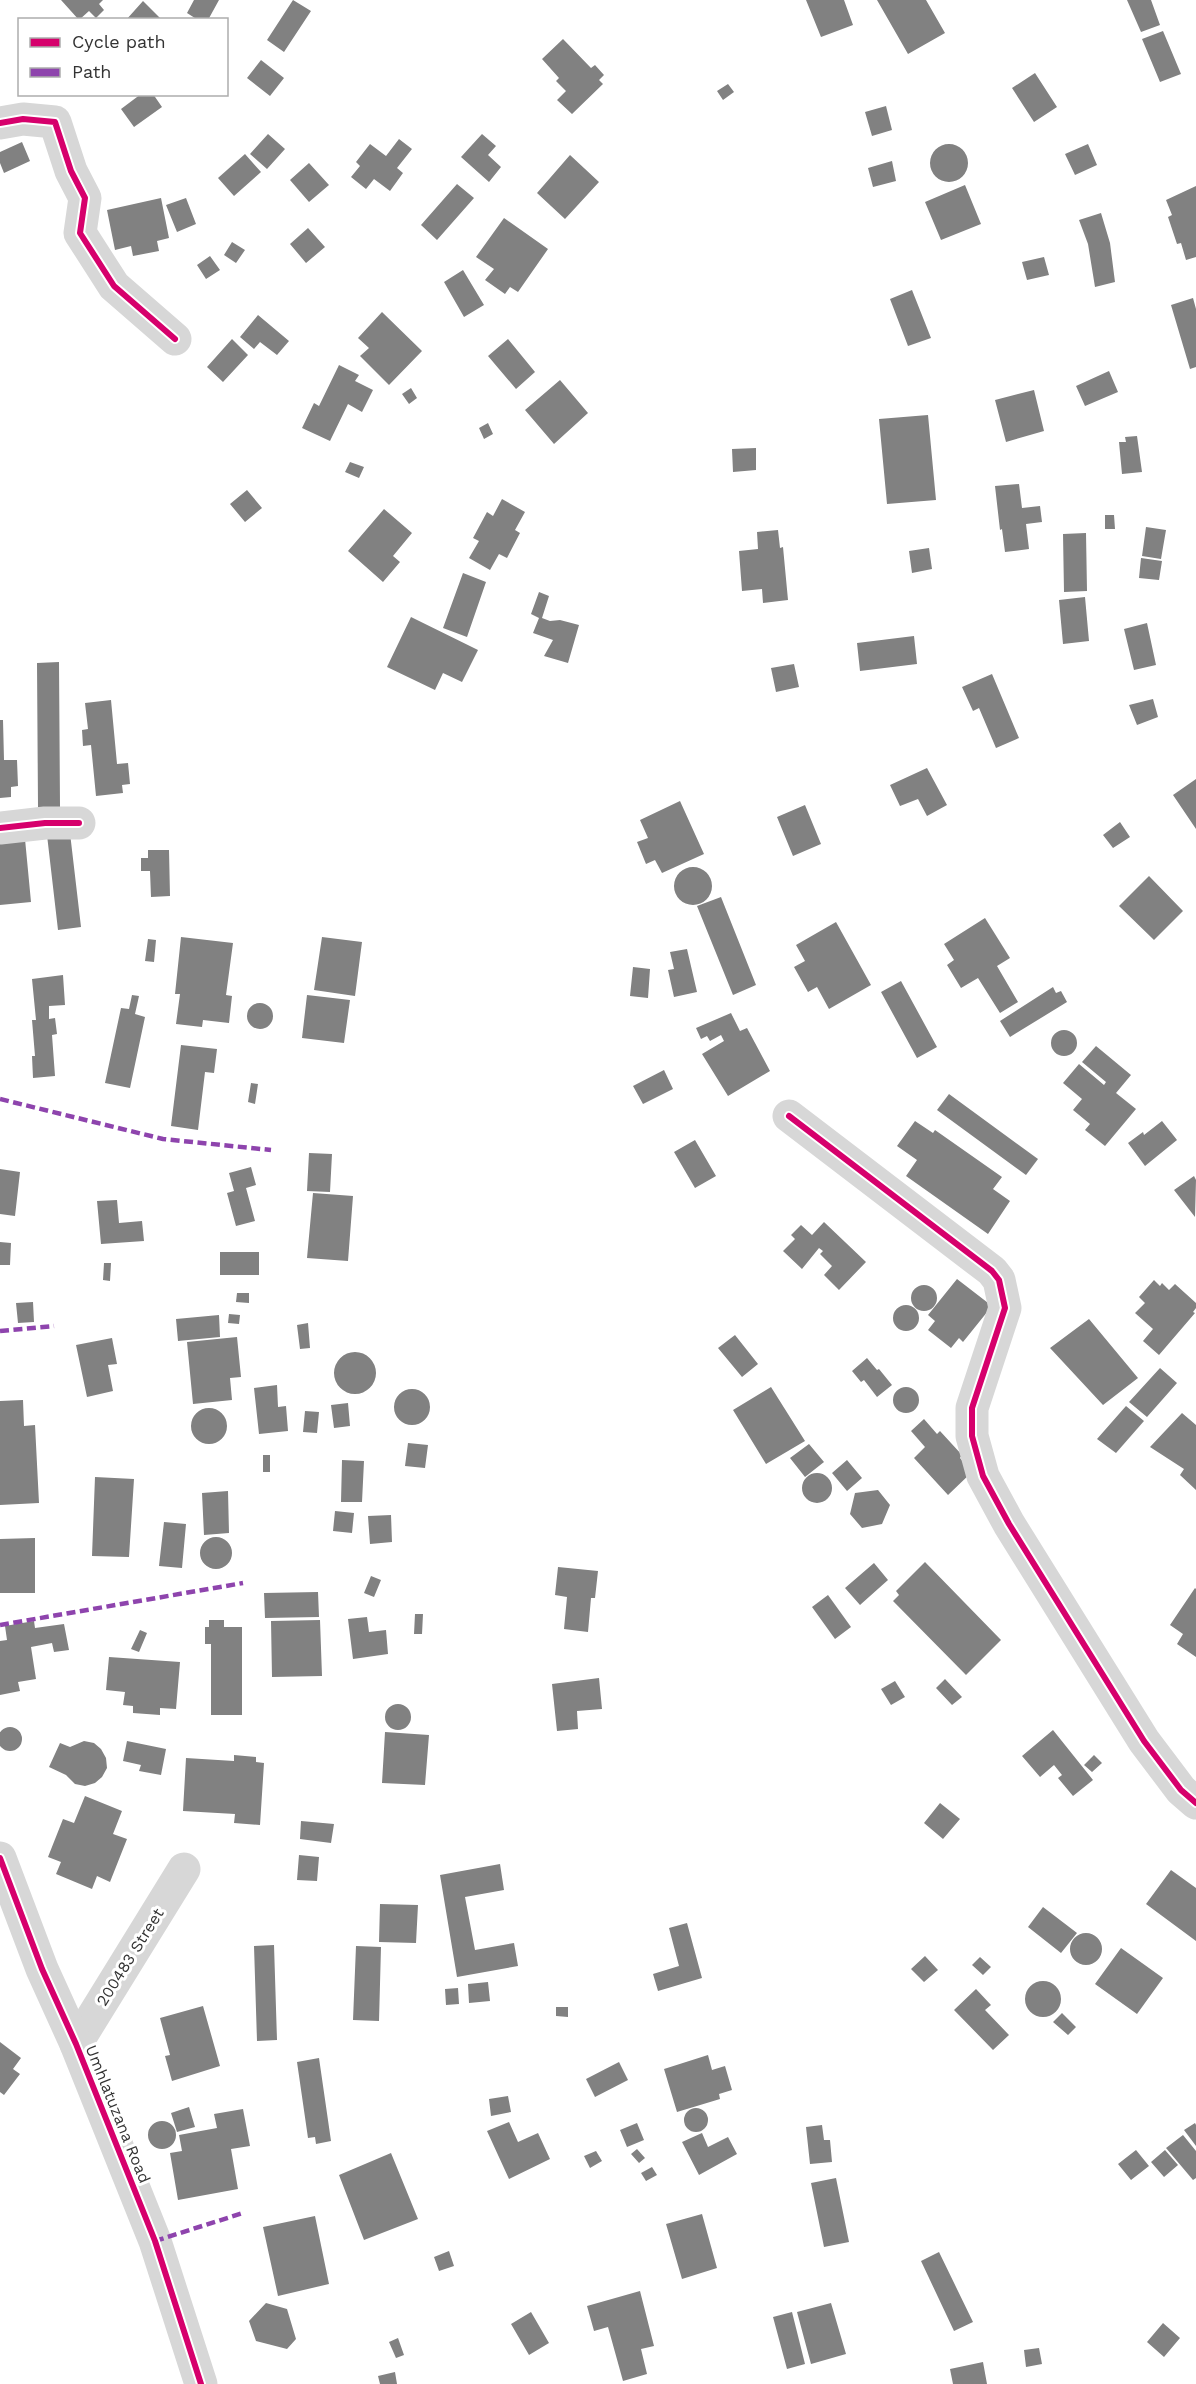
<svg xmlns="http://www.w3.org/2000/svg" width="1196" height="2384" font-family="'Work Sans',sans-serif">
  <rect width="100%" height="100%" fill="#fff"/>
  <path fill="#818181" d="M61 0H103L99 4 104 10 96 18 89 11 79 20Z
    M194 0H219L208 20H198L187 13Z
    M293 0 311 11 284 52 267 40Z
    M806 0H844L853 25 821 37Z
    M877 0H926L945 33 908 54Z
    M1127 0H1151L1160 25 1141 32Z
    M143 1 162 20H126Z
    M1163 31 1181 74 1160 82 1142 39Z
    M563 39 591 68 595 65 604 75 599 80 603 84 572 114 557 100 566 91 556 81 559 78 542 59Z
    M261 60 284 78 270 96 247 78Z
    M1035 73 1057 107 1034 122 1012 88Z
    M728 84 734 92 723 100 717 91Z
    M141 94H153L162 107 134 127 121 109Z
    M886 106 892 130 872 136 865 112Z
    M268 134 285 149 267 169 250 154Z
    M482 134 496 146 488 155 501 167 489 182 461 157Z
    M399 139 412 149 397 168 403 173 390 191 374 179 366 189 351 177 360 166 356 162 370 144 386 156Z
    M22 142 30 161 4 173 0 163V152Z
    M1088 144 1097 165 1075 175 1065 154Z
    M930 163a19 19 0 1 1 38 0a19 19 0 1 1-38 0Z
    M245 154 261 172 234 196 218 178Z
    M570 155 599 182 565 219 537 193Z
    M892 161 896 181 873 187 868 168Z
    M309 163 329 185 309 202 290 180Z
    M457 184 474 198 437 240 421 225Z
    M965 185 981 224 941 240 925 202Z
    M1196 186V257L1186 260 1181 243 1177 244 1168 217 1172 215 1166 200Z
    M161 198 169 238 157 241 159 251 133 256 131 246 115 250 107 210Z
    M186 198 196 224 177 232 166 205Z
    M1101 213 1110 243 1115 282 1095 287 1088 244 1079 220Z
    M504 218 548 249 518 292 510 287 505 294 485 280 494 269 476 257Z
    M308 228 325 247 306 263 290 244Z
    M232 242 245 250 236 263 224 255Z
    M210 256 220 270 206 279 197 265Z
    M1044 257 1049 275 1027 280 1022 262Z
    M463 270 484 305 464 317 444 282Z
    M912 290 931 338 908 346 890 299Z
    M1193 298 1196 309V367L1190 369 1171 305Z
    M382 312 422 351 389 385 360 356 369 348 358 338Z
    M258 315 289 341 277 355 260 342 254 349 240 337Z
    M232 339 248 355 223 382 207 367Z
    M508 339 535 372 516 389 488 356Z
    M339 365 359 375 355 381 373 390 362 412 348 404 330 441 302 428 314 403 319 406Z
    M1109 371 1118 392 1085 406 1076 386Z
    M560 380 588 413 554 444 525 410Z
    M411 388 417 398 409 404 402 394Z
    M1034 390 1044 431 1006 442 995 400Z
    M928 415 936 500 887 504 879 419Z
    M488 423 493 434 484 439 479 428Z
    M1137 436 1142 472 1122 474 1119 442H1126L1125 437Z
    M756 448V470L733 472 732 449Z
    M350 462 364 467 359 478 345 472Z
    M1019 484 1022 508 1040 506 1042 522 1026 524 1029 549 1005 552 1002 529 1000 530 995 486Z
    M247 490 262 508 245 522 230 504Z
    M502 499 525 512 515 530 520 533 507 558 499 554 490 570 469 558 479 541 473 538 487 512 493 516Z
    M384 509 412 533 393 556 400 562 383 582 348 551Z
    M1105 515H1114L1115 529H1105Z
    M1146 527 1166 530 1161 559 1142 556Z
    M778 530 780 548 783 547 788 600 763 603 762 589 742 591 739 551 758 549 757 532Z
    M1086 533 1087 591 1064 592 1063 534Z
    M929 548 932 569 912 573 909 551Z
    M1141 558 1162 561 1159 580 1139 578Z
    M463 573 486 582 467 637 443 628Z
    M539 592 549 596 542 618 550 621 560 620 579 625 568 663 544 656 553 640 533 633 539 618 531 614Z
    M1085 597 1089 641 1063 644 1059 600Z
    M411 617 478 650 462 682 443 673 435 690 387 667Z
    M1147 623 1156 665 1134 670 1124 629Z
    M914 636 917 664 860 671 857 643Z
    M59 662 60 807H38L37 663Z
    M794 664 799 687 776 692 771 668Z
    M992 674 1019 738 996 748 979 708 973 711 962 687Z
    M1153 699 1158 717 1137 725 1129 705Z
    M111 700 117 764 128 763 130 784 122 785 123 793 96 796 91 745 83 746 82 730 88 729 85 703Z
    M0 720H3L4 760H17L18 786 11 787V797L0 798Z
    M927 768 947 805 927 816 918 799 900 806 890 785Z
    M1196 779V829L1173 795Z
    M680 801 704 854 662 873 655 860 646 864 637 842 648 838 640 820Z
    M805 805 821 844 793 856 777 817Z
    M1120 822 1130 837 1113 848 1103 835Z
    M70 833 81 927 58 930 47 835Z
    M25 839 31 902 0 905V842Z
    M148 850H169L170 896 151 897 150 871H141V858H148Z
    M674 886a19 19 0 1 1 38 0a19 19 0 1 1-38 0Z
    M1149 876 1183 911 1154 940 1119 906Z
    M721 897 756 985 733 995 697 906Z
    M985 918 1010 958 997 966 1018 1002 1000 1013 978 978 961 988 947 965 954 960 944 944Z
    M836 922 871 985 829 1009 817 987 808 992 794 967 805 961 796 945Z
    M181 937 233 943 226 995 232 996 229 1023 203 1020 202 1027 176 1024 180 994H175Z
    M322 937 362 942 355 996 314 990Z
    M148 939 156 940 154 962 145 961Z
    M687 949 697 992 674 997 668 970 674 969 670 952Z
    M633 967 650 969 648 998 630 996Z
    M63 975 65 1005 49 1006V1019L55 1018 57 1034 52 1035 55 1076 33 1078 32 1056H35L32 1020H36L32 979Z
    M901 981 937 1047 917 1058 881 992Z
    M1053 987 1056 993 1061 991 1067 1002 1010 1037 1000 1021Z
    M132 995 139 996 135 1014 145 1017 130 1088 105 1083 121 1008 129 1009Z
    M307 995 350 1000 344 1043 302 1038Z
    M247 1016a13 13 0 1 1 26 0a13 13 0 1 1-26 0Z
    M731 1013 740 1031 747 1028 770 1071 728 1096 702 1054 724 1041 721 1035 710 1041 707 1036 701 1039 696 1028Z
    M1051 1043a13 13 0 1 1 26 0a13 13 0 1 1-26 0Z
    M181 1045 217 1049 214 1073 205 1072 198 1130 171 1126Z
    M1096 1046 1131 1075 1116 1093 1136 1109 1105 1146 1085 1130 1090 1124 1073 1110 1082 1099 1063 1083 1079 1064 1104 1085 1106 1082 1082 1062Z
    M664 1070 673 1089 643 1104 633 1086Z
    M251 1083 258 1084 255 1104 248 1102Z
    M949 1094 1038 1159 1026 1175 937 1110Z
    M915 1121 933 1133 935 1130 1002 1177 993 1189 1010 1201 988 1234 906 1176 917 1160 897 1146Z
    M1162 1121 1177 1140 1145 1166 1128 1143 1143 1132 1144 1135Z
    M695 1140 716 1176 695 1188 674 1152Z
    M309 1153 332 1154 330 1192 307 1191Z
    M251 1167 256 1185 246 1188 255 1221 236 1226 227 1193 234 1191 229 1173Z
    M0 1169 20 1172 15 1216 0 1214Z
    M1194 1176 1196 1180 1195 1217 1174 1190Z
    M313 1193 353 1196 348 1261 307 1258Z
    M117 1200 119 1223 142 1221 144 1241 101 1244 97 1201Z
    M824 1222 866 1262 839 1290 824 1275 832 1266 820 1254 823 1251 819 1248 802 1269 783 1251 795 1239 791 1235 801 1225 812 1235Z
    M0 1242 11 1243 10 1265H0Z
    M220 1252H259V1275H220Z
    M104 1263H111L110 1281 103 1280Z
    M957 1279 992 1306 963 1342 959 1338 951 1348 928 1330 935 1321 928 1315Z
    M1154 1280 1160 1286 1162 1283 1169 1290 1175 1284 1196 1303V1308L1193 1312 1195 1313 1159 1355 1143 1341 1153 1329 1135 1313 1145 1303 1139 1297Z
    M911 1298a13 13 0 1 1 26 0a13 13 0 1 1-26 0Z
    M237 1293H249V1303L236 1302Z
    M33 1302 34 1322 18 1323 16 1303Z
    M893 1318a13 13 0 1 1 26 0a13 13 0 1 1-26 0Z
    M229 1314 240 1315 239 1324 228 1323Z
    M219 1315 220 1337 178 1341 176 1319Z
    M1089 1319 1138 1378 1103 1405 1050 1348Z
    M308 1323 310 1348 300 1349 297 1325Z
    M735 1335 758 1364 742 1377 718 1348Z
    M237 1337 241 1377 230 1378 232 1400 193 1404 187 1342Z
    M112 1338 117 1364 108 1365 113 1391 87 1397 76 1345Z
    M334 1373a21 21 0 1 1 42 0a21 21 0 1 1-42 0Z
    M867 1358 877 1370 879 1369 892 1385 877 1397 864 1380 861 1382 852 1371Z
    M1160 1368 1177 1383 1147 1417 1129 1402Z
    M277 1385 278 1407 286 1406 288 1431 259 1434 254 1388Z
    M893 1400a13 13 0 1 1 26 0a13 13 0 1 1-26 0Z
    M771 1387 805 1441 766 1464 733 1410Z
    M394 1407a18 18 0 1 1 36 0a18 18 0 1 1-36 0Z
    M23 1400 24 1426 35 1425 39 1503 0 1505V1401Z
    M348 1403 350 1426 334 1428 331 1405Z
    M1126 1406 1144 1421 1116 1453 1097 1439Z
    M191 1426a18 18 0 1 1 36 0a18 18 0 1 1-36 0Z
    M305 1411 319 1412 317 1433 303 1432Z
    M1182 1413 1196 1425V1490L1180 1475 1184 1469 1150 1447Z
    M924 1419 937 1434 940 1431 962 1455 960 1458 972 1472 948 1495 914 1458 925 1447 911 1431Z
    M408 1443 428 1445 425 1468 405 1466Z
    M809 1444 824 1462 805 1477 790 1458Z
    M263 1455H270V1472H263Z
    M342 1460 364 1461 362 1502H341Z
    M847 1460 862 1478 847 1491 832 1473Z
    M802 1488a15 15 0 1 1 30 0a15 15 0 1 1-30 0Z
    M95 1477 134 1479 129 1557 92 1556Z
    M878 1490 890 1505 882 1524 862 1528 850 1514 855 1493Z
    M228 1491 229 1533 204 1535 202 1493Z
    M335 1511 354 1513 352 1533 333 1531Z
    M391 1515 392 1542 370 1544 368 1516Z
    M164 1522 186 1524 182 1568 159 1566Z
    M200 1553a16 16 0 1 1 32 0a16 16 0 1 1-32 0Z
    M35 1538V1593H0V1539Z
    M925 1562 1001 1640 966 1675 893 1601 899 1595 896 1591Z
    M874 1563 888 1580 860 1605 845 1588Z
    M558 1567 598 1571 595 1598H591L588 1632 564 1629 567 1597 555 1595Z
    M371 1576 381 1580 374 1597 364 1593Z
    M1195 1588 1196 1589V1657L1177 1644 1183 1634 1170 1625Z
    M318 1592 319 1617 265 1618 264 1593Z
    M828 1595 851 1627 835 1639 812 1607Z
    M415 1614H423L422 1634H414Z
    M367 1617 369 1632 386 1630 388 1654 353 1659 348 1619Z
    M209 1620H224V1627H242V1715H211V1644H205V1627H209Z
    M320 1620 322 1676 272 1677 271 1621Z
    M34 1621 35 1628 64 1624 69 1650 54 1652 52 1643 31 1647 36 1679 18 1682 20 1691 0 1695V1641L7 1640 5 1626Z
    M140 1630 147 1633 139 1652 131 1649Z
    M109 1657 180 1662 176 1709 160 1708V1715L133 1713V1706L123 1705 125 1692 106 1690Z
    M599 1678 602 1709 577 1711 578 1729 557 1731 552 1684Z
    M945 1679 962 1697 952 1705 936 1688Z
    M895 1681 905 1697 891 1705 881 1689Z
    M385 1717a13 13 0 1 1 26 0a13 13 0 1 1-26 0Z
    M-2 1739a12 12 0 1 1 24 0a12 12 0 1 1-24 0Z
    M1053 1730 1093 1780 1073 1796 1058 1778 1062 1775 1054 1765 1040 1777 1022 1756Z
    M385 1732 429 1735 425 1785 382 1783Z
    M84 1741 94 1743 101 1749 106 1758 107 1768 102 1777 95 1783 85 1786 75 1784 66 1775 49 1767 60 1743 70 1747Z
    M127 1741 166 1749 161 1775 139 1771 141 1765 123 1761Z
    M234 1755 256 1757V1762L264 1763 260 1825 234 1823 235 1814 183 1811 186 1758 234 1761Z
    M1094 1755 1102 1763 1092 1772 1084 1765Z
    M85 1796 122 1811 113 1834 127 1839 110 1882 97 1876 92 1889 56 1874 61 1862 48 1857 63 1819 74 1823Z
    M940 1803 960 1819 943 1839 924 1823Z
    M301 1821 334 1824 331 1843 300 1839Z
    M299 1855 319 1857 317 1881 297 1880Z
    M500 1864 504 1890 465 1897 475 1950 514 1943 518 1966 457 1977 440 1875Z
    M1171 1870 1196 1888V1941L1146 1904Z
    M380 1904 418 1905 416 1943 379 1942Z
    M1043 1907 1077 1933 1061 1953 1028 1927Z
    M687 1923 702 1978 658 1991 653 1974 679 1966 669 1928Z
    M1070 1949a16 16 0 1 1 32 0a16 16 0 1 1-32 0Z
    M274 1945 277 2040 257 2041 254 1946Z
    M356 1946 381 1947 379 2021 353 2020Z
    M1121 1948 1163 1978 1137 2014 1095 1984Z
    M925 1956 938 1970 924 1982 911 1969Z
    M980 1957 991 1967 983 1975 972 1965Z
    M1025 1999a18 18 0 1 1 36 0a18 18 0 1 1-36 0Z
    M488 1982 490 2001 469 2003 468 1984Z
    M458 1988 459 2004 446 2005 445 1989Z
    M976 1989 991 2005 985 2010 1009 2035 993 2050 954 2010Z
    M203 2006 220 2066 172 2081 165 2056 170 2055 160 2018Z
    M556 2007H568V2017L556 2016Z
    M1062 2013 1076 2027 1068 2035 1053 2022Z
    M0 2042 21 2058 13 2069 20 2074 4 2095 0 2092Z
    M708 2055 712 2070 725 2066 732 2090 719 2094 720 2099 677 2112 664 2069Z
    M319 2058 331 2141 316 2144 315 2137 308 2138 297 2062Z
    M619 2062 628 2080 595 2097 586 2079Z
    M508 2096 511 2112 491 2116 489 2099Z
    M189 2107 195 2127 177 2132 171 2113Z
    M684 2120a12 12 0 1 1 24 0a12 12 0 1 1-24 0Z
    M243 2109 250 2146 231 2149 238 2189 178 2200 170 2153 182 2151 179 2135 217 2128 214 2114Z
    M148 2135a14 14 0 1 1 28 0a14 14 0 1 1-28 0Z
    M509 2122 518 2142 538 2133 550 2159 509 2179 487 2131Z
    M637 2123 644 2140 627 2147 620 2130Z
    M1195 2123 1196 2125V2146L1184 2130Z
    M822 2125 824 2140H830L832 2162 810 2164 806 2127Z
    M702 2133 708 2147 728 2137 737 2154 699 2175 682 2142Z
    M1183 2135 1196 2151V2178L1193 2180 1166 2148Z
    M637 2149 645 2158 639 2163 631 2154Z
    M1136 2150 1149 2166 1131 2180 1118 2164Z
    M1165 2150 1178 2165 1164 2177 1151 2162Z
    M596 2151 602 2161 590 2168 584 2156Z
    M391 2153 418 2219 364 2240 339 2175Z
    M652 2167 657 2175 646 2181 641 2173Z
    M836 2178 849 2242 824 2247 811 2183Z
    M702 2214 717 2268 682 2279 666 2224Z
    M315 2216 329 2284 278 2296 263 2227Z
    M449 2251 454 2266 439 2271 434 2257Z
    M939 2252 973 2322 954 2331 921 2261Z
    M640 2291 654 2346 641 2349 647 2374 623 2381 608 2327 594 2331 587 2306Z
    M266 2303 287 2309 296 2339 287 2349 256 2341 249 2321Z
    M831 2303 846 2354 811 2364 797 2312Z
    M531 2312 549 2343 529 2355 511 2324Z
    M792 2312 805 2364 787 2369 773 2317Z
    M1163 2323 1180 2338 1164 2357 1147 2342Z
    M398 2338 404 2355 396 2358 389 2342Z
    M1039 2348 1042 2364 1026 2367 1024 2350Z
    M983 2362 987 2384H953L950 2369Z
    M395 2372 397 2384H380L378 2376Z"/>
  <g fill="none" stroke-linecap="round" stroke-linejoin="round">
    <path stroke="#d7d7d7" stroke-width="33" d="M0 123 23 119 55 122 71 171 85 198 80 233 114 286 175 339
      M0 828 45 823H79
      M789 1116 992 1271 999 1280 1005 1308 972 1408V1436L983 1476 1009 1524 1144 1741 1181 1790 1196 1803
      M76 2044 184 1869"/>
    <path stroke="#d7d7d7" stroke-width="33" d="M0 1858 42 1969 76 2044 155 2241 201 2384"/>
    <path stroke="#8e44ad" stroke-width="4.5" stroke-dasharray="9 4.5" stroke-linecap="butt" d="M0 1099 163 1139 271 1150
      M0 1331 54 1326
      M0 1625 243 1583
      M155 2241 243 2213"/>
    <defs>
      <path id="cycleway" d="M0 123 23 119 55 122 71 171 85 198 80 233 114 286 175 339
        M0 828 45 823H79
        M789 1116 992 1271 999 1280 1005 1308 972 1408V1436L983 1476 1009 1524 1144 1741 1181 1790 1196 1803
        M0 1858 42 1969 76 2044 155 2241 201 2384"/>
    </defs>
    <use href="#cycleway" stroke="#fff" stroke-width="10"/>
    <use href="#cycleway" stroke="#d6006c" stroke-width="6"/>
  </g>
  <g text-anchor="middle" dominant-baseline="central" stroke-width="6" stroke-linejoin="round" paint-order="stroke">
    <g font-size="16" fill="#333" stroke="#fff">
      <text transform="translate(130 1957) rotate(-58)">200483 Street</text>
      <text transform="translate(118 2114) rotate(68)">Umhlatuzana Road</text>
    </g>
  </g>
  <rect x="18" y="18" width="210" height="78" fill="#ffffff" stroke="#adadad" stroke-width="1.5"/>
  <rect x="30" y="38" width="30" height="9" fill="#d6006c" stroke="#adadad" stroke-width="1.5"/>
  <text x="72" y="48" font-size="18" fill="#333333">Cycle path</text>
  <rect x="30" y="68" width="30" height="9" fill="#8e44ad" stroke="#adadad" stroke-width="1.5"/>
  <text x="72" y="78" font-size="18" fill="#333333">Path</text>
</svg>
